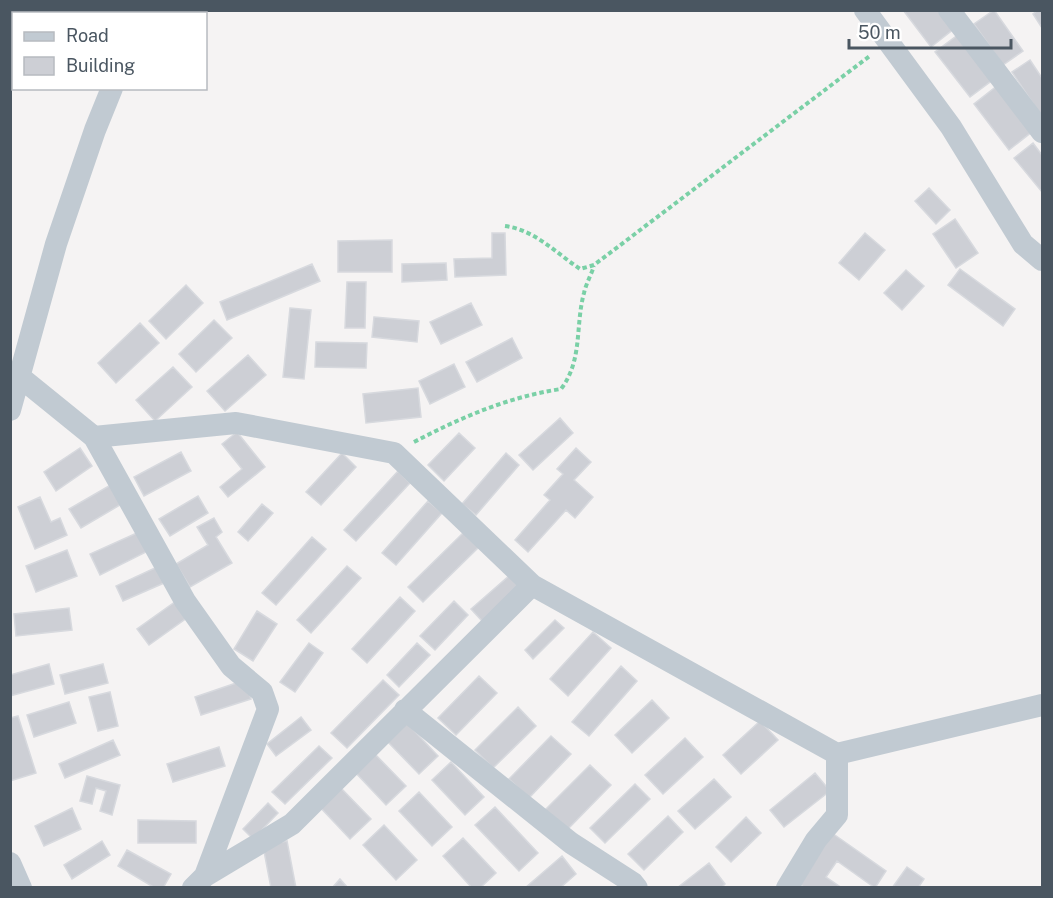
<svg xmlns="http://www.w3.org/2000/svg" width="1053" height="898" font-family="'Public Sans',sans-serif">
  <rect width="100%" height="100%" fill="#f5f3f3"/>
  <path fill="#cdcfd5" stroke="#d7d9de" stroke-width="1.5" d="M903 10H941L955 28 931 47Z
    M994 10 1023 51 1003 65 974 24Z
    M1038 10H1042V28L1033 14Z
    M959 34 994 79 970 97 935 52Z
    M1030 60 1042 78V112L1040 114 1012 72Z
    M998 85 1033 131 1009 150 974 104Z
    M1033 143 1042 155V192L1014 158Z
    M929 188 950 210 936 224 915 201Z
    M955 219 978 253 956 268 933 234Z
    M492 233H505L506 275 455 277 454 259 492 258Z
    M865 233 885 250 859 280 839 263Z
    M392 240V272H338V241Z
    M446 263 447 280 402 282V264Z
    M312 264 320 281 227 320 220 302Z
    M960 269 1015 309 1003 326 948 285Z
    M906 270 924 286 902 310 884 293Z
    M347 282H366L365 328H345Z
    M186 285 203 303 166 339 149 321Z
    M471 303 482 325 441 344 430 322Z
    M290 308 311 310 304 379 283 377Z
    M374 317 419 321 417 342 372 337Z
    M214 320 232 338 196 372 179 354Z
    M140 323 159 343 116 383 98 363Z
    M512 338 522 358 477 382 466 362Z
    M316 342 367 343 366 368 315 367Z
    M248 355 266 375 225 411 207 391Z
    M454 364 465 387 430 404 419 381Z
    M173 367 192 387 155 421 136 400Z
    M418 388 421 417 366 423 363 394Z
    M560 418 573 433 533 470 519 455Z
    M237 432 265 467 228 497 220 487 242 469 222 444Z
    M459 433 475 448 444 481 428 465Z
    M80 448 92 466 56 491 44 472Z
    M576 448 591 462 574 480 593 497 575 518 566 510 528 552 515 540 550 500 544 495 563 474 557 469Z
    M181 452 191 471 144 496 134 477Z
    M342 453 356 467 321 505 306 492Z
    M506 453 519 465 476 515 462 504Z
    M398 471 410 483 356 541 344 530Z
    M114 483 125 502 81 528 69 509Z
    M198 496 208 513 170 536 159 519Z
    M40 497 51 522 60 518 67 535 35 549 18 507Z
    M428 501 442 513 396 565 382 553Z
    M262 504 273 513 248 541 238 532Z
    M214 518 222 532 216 537 232 563 190 587 176 564 208 545 197 527Z
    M465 531 480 546 423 602 408 587Z
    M139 532 148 551 100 575 90 554Z
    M312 537 326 549 276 605 262 593Z
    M67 550 77 576 36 592 26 566Z
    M347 566 361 578 311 633 297 620Z
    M157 567 164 583 123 601 116 586Z
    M510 575 520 586 482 621 471 609Z
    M400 597 415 611 367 663 352 649Z
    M179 599 191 615 149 645 137 629Z
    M454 601 468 615 435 650 420 636Z
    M69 608 72 630 16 636 14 614Z
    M257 611 277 624 253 661 234 649Z
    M555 620 564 628 533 659 525 650Z
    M593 632 611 648 568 696 550 679Z
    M309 643 323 653 295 692 280 682Z
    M417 643 430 655 399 687 387 675Z
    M49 664 54 684 10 696V675Z
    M103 664 108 683 65 694 60 675Z
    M621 666 637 681 589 736 572 722Z
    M479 676 497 693 456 735 438 718Z
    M245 680 251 699 201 715 195 697Z
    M383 680 399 695 347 748 331 733Z
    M110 692 118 726 98 731 89 697Z
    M652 700 669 718 632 753 615 735Z
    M69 702 76 723 34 737 27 715Z
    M518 707 536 726 493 768 475 750Z
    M18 716 36 773 10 781V718Z
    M301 717 311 730 276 756 267 744Z
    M405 721 438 756 419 774 385 739Z
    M760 721 778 740 741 774 723 755Z
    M551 736 571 754 529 798 509 779Z
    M685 738 703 757 663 794 645 775Z
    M113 740 120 755 65 778 59 764Z
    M319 746 332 758 285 804 272 792Z
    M219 747 225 766 173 782 167 764Z
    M372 751 406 786 386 805 353 770Z
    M451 762 484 797 465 815 432 780Z
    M590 765 611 785 566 831 545 810Z
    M815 773 830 791 784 827 770 810Z
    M87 776 120 785 112 815 100 811 106 791 96 788 92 804 80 801Z
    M714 779 731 797 695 829 678 811Z
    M635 784 650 799 605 843 590 828Z
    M338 785 371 819 350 839 317 804Z
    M419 792 452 827 432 846 399 811Z
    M268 803 278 813 253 839 243 829Z
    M495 807 538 853 519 871 475 825Z
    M72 808 81 829 44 846 35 826Z
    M668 816 683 832 644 870 628 854Z
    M746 817 761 833 731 862 716 847Z
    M138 820 196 821V843H138Z
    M384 825 417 860 396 880 363 845Z
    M832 833 886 871 875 888 837 861 826 877 842 888H805L797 882Z
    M463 838 496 873 480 888H472L443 856Z
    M102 841 110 855 72 879 64 865Z
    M287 841 296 888H271L263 846Z
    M127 850 171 874 163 888H155L118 866Z
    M562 856 576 874 560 888H525Z
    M709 863 725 884 721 888H677Z
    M907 867 924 879 918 888H892Z
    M340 879 348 888H332Z"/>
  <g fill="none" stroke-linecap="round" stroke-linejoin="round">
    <path stroke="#7ad0a6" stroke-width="4" stroke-dasharray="4.5 3" stroke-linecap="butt" d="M505 226C535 230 556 253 580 269L594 265 871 55
      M414 442C462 417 508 397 561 389 583 360 575 326 584 293 586 284 591 275 594 266"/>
    <path stroke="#c1cad2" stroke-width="22" d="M865 10 951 127 1023 244 1042 260
      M949 10 1042 132
      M164 14 167 10
      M20 377 94 437 236 423 394 453 532 585 837 754 1042 705
      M10 410 56 244 95 130 112 88
      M94 437 185 601 231 666 262 692 268 709 205 876
      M405 710 571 843 633 883 637 888
      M10 863 21 888
      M193 888 205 876 292 824 532 585
      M787 888 816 840 837 815V754"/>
  </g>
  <rect width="1053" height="898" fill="none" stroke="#4a5661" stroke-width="24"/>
  <rect x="12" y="12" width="195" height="78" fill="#ffffff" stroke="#b7bbc0" stroke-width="1.5"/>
  <rect x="24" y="32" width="30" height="9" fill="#c1cad2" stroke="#b7bbc0" stroke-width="1.5"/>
  <text x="66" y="42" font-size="18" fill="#4a5661">Road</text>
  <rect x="24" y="57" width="30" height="18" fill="#cdcfd5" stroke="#b7bbc0" stroke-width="1.5"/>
  <text x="66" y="72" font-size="18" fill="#4a5661">Building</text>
  <path d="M849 39v9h162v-9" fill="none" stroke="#4a5661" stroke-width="3"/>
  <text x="858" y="39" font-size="18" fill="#4a5661" stroke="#ffffff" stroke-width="4.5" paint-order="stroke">50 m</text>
</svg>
